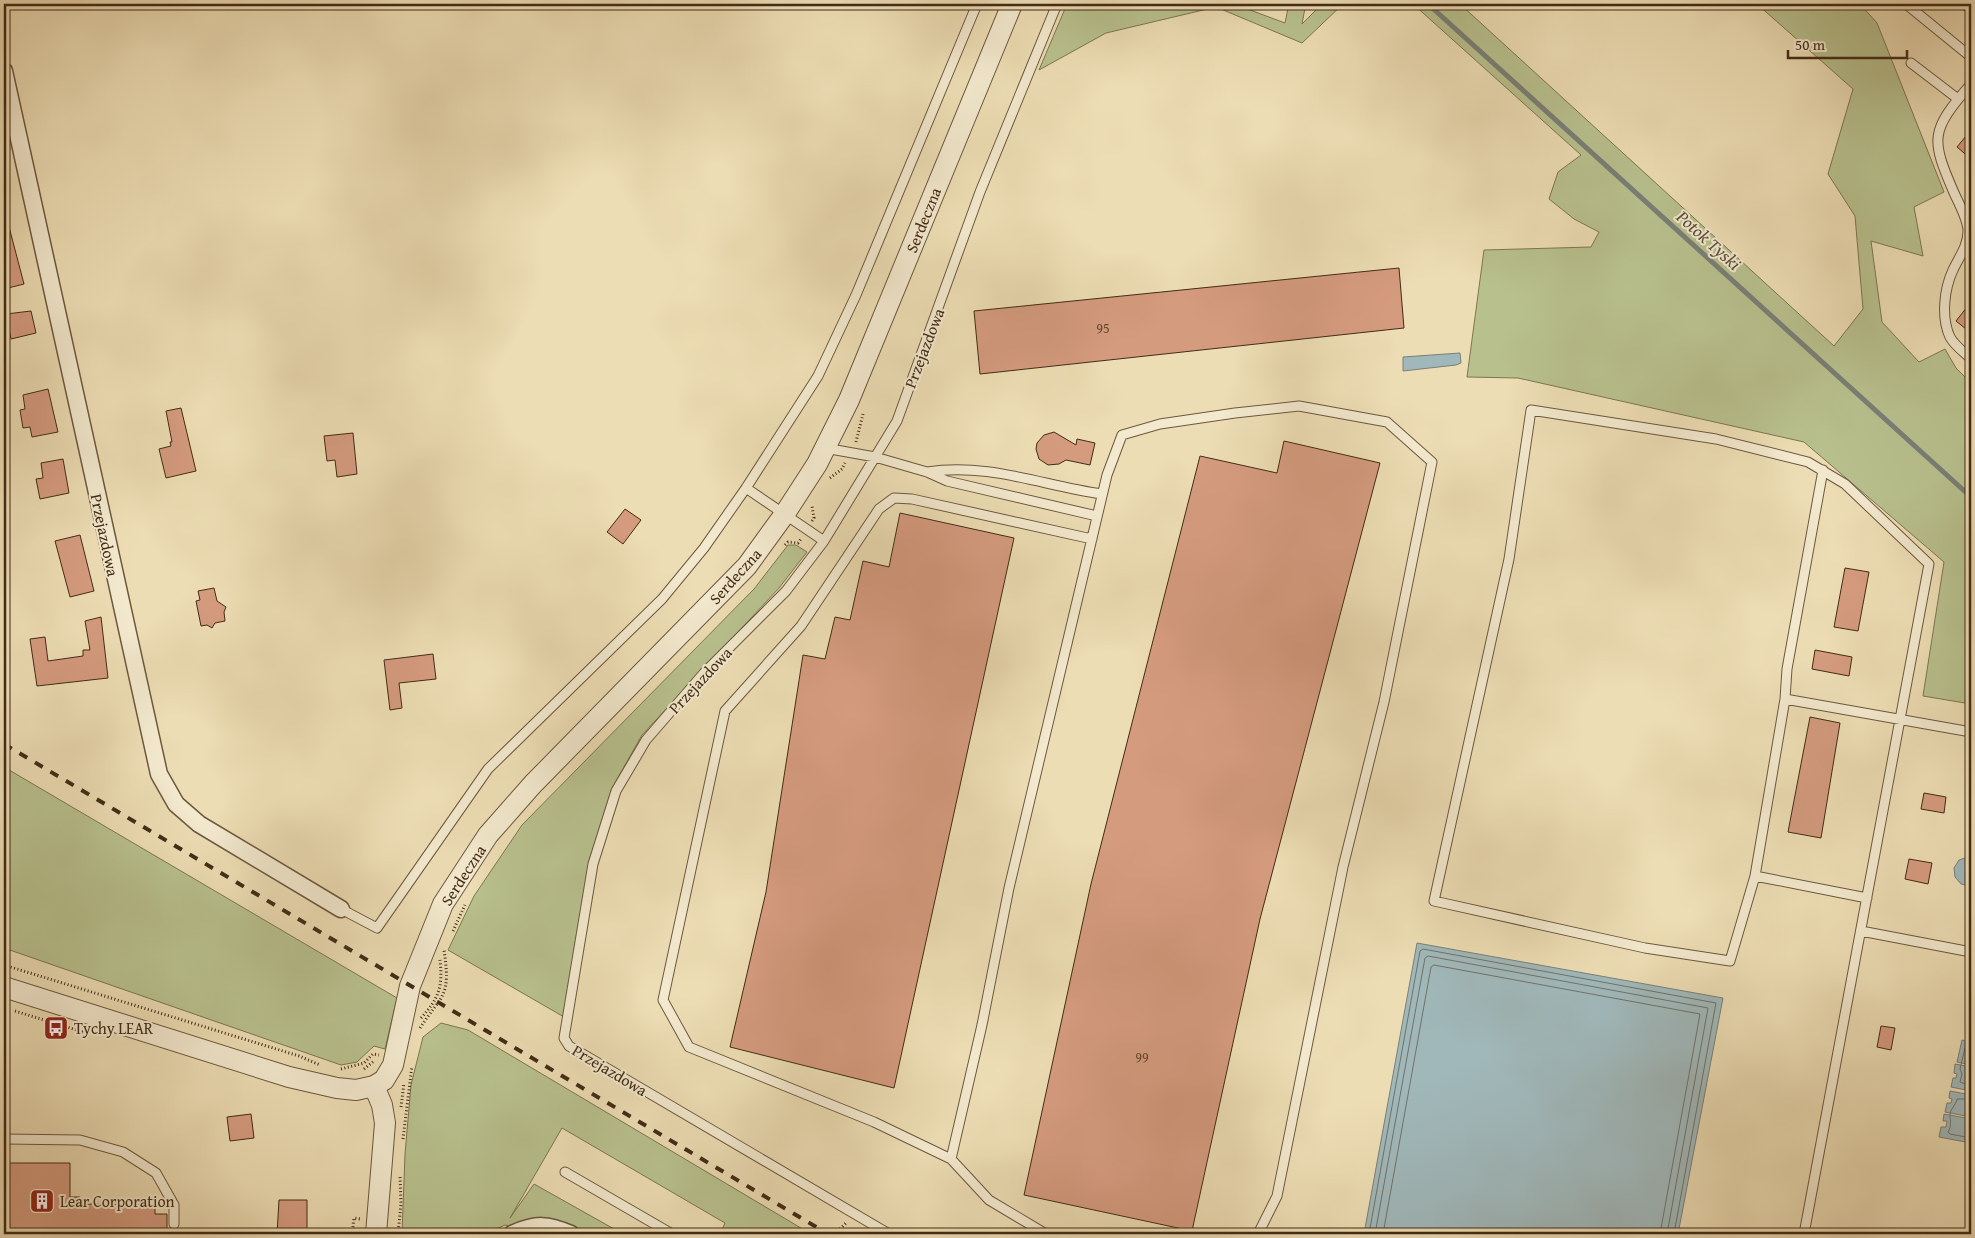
<svg xmlns="http://www.w3.org/2000/svg" width="1975" height="1238" font-family="'Gentium Book Plus',serif">
  <rect width="100%" height="100%" fill="#edddb4"/>
  <filter id="stains"><feTurbulence type="fractalNoise" baseFrequency=".004" numOctaves="4"/><feColorMatrix values="0 0 0 0 .2 0 0 0 0 .09 0 0 0 0 .02 0 0 0 .5 -.17"/></filter>
  <radialGradient id="worn" r=".72"><stop offset=".6" stop-color="#630" stop-opacity="0"/><stop offset="1" stop-color="#630" stop-opacity=".3"/></radialGradient>
  <path fill="#b8c18e" stroke="#7d7652" d="M1067 4H1234L1285 23 1288 8 1282 4H1299L1305 8 1302 24 1322 4H1343L1302 43 1216 7 1106 33 1039 70Z
    M1413 4H1460L1834 346 1863 309 1855 216 1828 174 1853 89 1757 4H1860L1877 23 1944 192 1914 207 1923 256 1871 241 1882 322 1919 362 1945 349 1956 368 1971 383V704L1923 696 1944 562 1804 442 1518 378 1467 377 1484 250 1591 247 1599 232 1574 219 1549 199 1558 172 1581 155Z
    M788 545H796L807 552 779 588 642 735 612 788 589 862 564 1017 448 950 474 896 522 825 754 589Z
    M4 767 397 998 385 1049 374 1046 357 1062 341 1065 4 948Z
    M441 1023 468 1030 811 1234H720L725 1223 562 1128 510 1218 534 1184 623 1234H535L505 1225 485 1234H402L405 1154 411 1085 423 1037Z"/>
  <path fill="#a0b8ba" stroke="#7a8078" d="M1460 353 1461 363 1456 365 1403 371V357Z
    M1971 856V886L1961 884 1955 877 1954 868 1959 860Z
    M1417 943 1723 998 1678 1234H1364Z
    M1962 1040 1971 1042V1065L1957 1062Z
    M1955 1064 1971 1067V1091L1951 1087 1953 1078H1956L1957 1074 1954 1073Z
    M1950 1091 1971 1095V1117L1945 1112 1947 1103H1951L1952 1099 1949 1098Z
    M1944 1114 1971 1119V1143L1939 1137 1941 1127H1946L1947 1121H1943Z"/>
  <g fill="none" stroke-linecap="round" stroke-linejoin="round">
    <path stroke="#717268" stroke-width="1" d="M1971 1046 1965 1048 1960 1069 1962 1074 1960 1082 1971 1086
      M1971 1099H1957C1956 1105 1950 1109 1950 1115 1950 1122 1952 1125 1948 1132L1950 1134 1971 1138
      M1369 1234 1420 951 1423 949 1716 1003 1674 1234
      M1375 1234 1425 958 1428 956 1708 1008 1667 1234
      M1383 1234 1431 967 1434 965 1700 1014 1660 1234"/>
    <path stroke="#7a8078" stroke-width="5" d="M1428 4 1971 497"/>
  </g>
  <path fill="#d59b7f" stroke="#422b16" d="M1971 130V159L1957 147Z
    M4 223H8L24 284 4 289Z
    M1399 268 1404 328 980 374 974 311Z
    M1971 302V333L1956 321Z
    M31 311 36 333 11 339 6 314Z
    M48 389 58 432 32 437 30 427 23 428 20 410 25 409 23 395Z
    M181 408 196 471 166 478 159 449 171 446 170 442H172L166 411Z
    M1054 432 1076 445 1077 439 1095 443 1090 465 1066 460 1059 464 1048 465 1039 459 1036 449 1037 443 1044 435Z
    M353 433 357 474 337 477 335 460 327 461 324 436Z
    M1284 441 1380 463 1260 919 1192 1231 1024 1195 1091 884 1200 456 1277 473Z
    M63 459 69 493 40 499 36 479 43 478 41 463Z
    M625 509 641 520 623 544 607 532Z
    M900 513 1014 538 894 1088 730 1047 766 892 803 655 825 659 835 617 850 620 863 561 889 567Z
    M80 535 94 591 70 597 55 541Z
    M1845 568 1869 572 1858 631 1834 627Z
    M214 588 217 601 226 607 224 612 225 621 215 623 212 628 207 625 201 626 196 601 200 600 198 591Z
    M101 617 108 678 37 686 30 639 45 637 48 661 83 656V650H90L85 621Z
    M1815 650 1852 657 1849 676 1812 669Z
    M433 654 436 679 399 683 402 708 390 710 384 660Z
    M1810 717 1840 723 1821 838 1788 832Z
    M1924 793 1946 797 1944 813 1921 809Z
    M1909 859 1932 863 1928 884 1905 879Z
    M1881 1026 1895 1028 1891 1050 1877 1047Z
    M251 1114 254 1138 230 1141 227 1117Z
    M4 1163H70V1197H80V1204H155V1214H167V1234H4Z
    M279 1200H307V1234H277Z"/>
  <g fill="none" stroke-linecap="round" stroke-linejoin="round">
    <defs>
      <path id="service" d="M1906 4 1971 57
        M1964 4 1971 9
        M1911 63 1958 99
        M1971 84C1930 131 1930 138 1955 195 1960 205 1968 221 1968 231 1968 246 1959 257 1953 270 1944 289 1941 318 1950 337 1954 345 1965 353 1971 359
        M825 448 875 457 927 472 947 481 1097 516
        M927 472C987 462 1044 486 1102 494
        M746 488 824 541
        M1785 699 1787 669 1823 470
        M1755 876 1730 961 1645 948 1434 901 1509 559 1531 410 1716 439 1808 462 1845 484 1929 564 1804 1234
        M1867 898 1755 876 1785 699 1971 732
        M341 909 377 928 488 769 662 599 704 548 746 488 818 376 856 295 977 4
        M1861 931 1971 952
        M4 1139 80 1140 123 1152 156 1173 174 1205V1224
        M951 1159 874 1122 689 1047 663 1000 725 711 801 626 879 509 894 498 912 499 1092 539
        M565 1172 672 1234
        M889 1234 569 1046 564 1038 593 864 616 791 646 740 704 673 786 591 824 541 897 421 980 192 1057 4
        M1046 1234 989 1200 951 1159 982 1025 1009 888 1107 475 1122 435 1160 424 1235 413 1299 406 1387 422 1432 462 1384 702 1343 867 1277 1196 1258 1234"/>
      <path id="minor" d="M4 71 159 774 176 804 199 824 341 909
        M512 1234C536 1223 548 1224 571 1234"/>
      <path id="tertiary" d="M4 987 289 1077 337 1088 356 1090 374 1086 384 1080 393 1065 410 986 443 904 488 835 533 784 747 566 784 515 817 464 849 400 1012 4
        M374 1086 382 1105 385 1123 376 1234"/>
    </defs>
    <use href="#service" stroke="#6d583e" stroke-width="11"/>
    <use href="#minor" stroke="#6d583e" stroke-width="19"/>
    <use href="#tertiary" stroke="#6d583e" stroke-width="22"/>
    <path stroke="#422b16" stroke-width="3" stroke-dasharray="1 2.5" stroke-linecap="butt" d="M856 442 863 414
      M830 478 842 469 845 463
      M812 521 814 518 812 506
      M785 545 788 542 798 543 801 539
      M453 931 465 905
      M4 965 299 1056 320 1065
      M15 1011 83 1032
      M421 1018C439 998 443 987 440 960
      M420 1028C443 993 451 997 444 950
      M341 1069 364 1063 373 1054 379 1055
      M364 1069 374 1061
      M401 1107 404 1083
      M403 1139 412 1066
      M352 1234 354 1218 360 1219
      M398 1234 401 1204 400 1175
      M835 1234 847 1222"/>
    <use href="#service" stroke="#f3e9ce" stroke-width="9"/>
    <use href="#minor" stroke="#f3e9ce" stroke-width="16"/>
    <use href="#tertiary" stroke="#f3e9ce" stroke-width="20"/>
    <path stroke="#422b16" stroke-width="4" stroke-dasharray="9 9" stroke-linecap="butt" d="M4 744 828 1234"/>
  </g>
  <defs>
    <symbol id="bus-square" viewBox="-11 -11 22 22"><rect x="-9" y="-9" width="18" height="18" rx="4" fill="#8f2418" stroke="#f3e9ce"/><path d="M-5-6H5V4H4V6H2V4H-2V6H-4V4H-5ZM-3.5-4V0h7V-4ZM-3.5 1.2v1.5H-2V1.2ZM2 1.2v1.5H3.5V1.2Z" fill="#fff"/></symbol>
    <symbol id="building-square" viewBox="-11 -11 22 22"><rect x="-9" y="-9" width="18" height="18" rx="4" fill="#8f2418" stroke="#f3e9ce"/><path d="M-4-6H4V6H1V3H-1V6H-4ZM-2.5-4.3h1.7v1.8h-1.7ZM.8-4.3h1.7v1.8H.8ZM-2.5-1h1.7V.8h-1.7ZM.8-1h1.7V.8H.8Z" fill="#fff"/></symbol>
  </defs>
  <g fill-rule="evenodd">
    <use href="#bus-square" x="42" y="1014" width="28" height="28"/>
    <use href="#building-square" x="28" y="1187" width="28" height="28"/>
  </g>
  <g text-anchor="middle" dominant-baseline="central" stroke-width="4" stroke-linejoin="round" paint-order="stroke">
    <g font-size="14" fill="#674730">
      <text x="1103" y="328">95</text>
      <text x="1142" y="1057">99</text>
    </g>
    <g font-size="16" fill="#422b16" stroke="#f3e9ce">
      <text transform="translate(923 220) rotate(-68)">Serdeczna</text>
      <text transform="translate(924 348) rotate(-69)">Przejazdowa</text>
      <text transform="translate(105 535) rotate(78)">Przejazdowa</text>
      <text transform="translate(735 576) rotate(-48)">Serdeczna</text>
      <text transform="translate(700 680) rotate(-47)">Przejazdowa</text>
      <text transform="translate(463 875) rotate(-57)">Serdeczna</text>
      <text transform="translate(610 1070) rotate(31)">Przejazdowa</text>
    </g>
    <g font-size="16" fill="#422b16" stroke="#f3e9ce" text-anchor="start">
      <text x="74" y="1028">Tychy LEAR</text>
      <text x="60" y="1201">Lear Corporation</text>
    </g>
    <g font-size="18" font-style="italic" fill="#5a4e3f" stroke="#f3e9ce">
      <text transform="translate(1709 240) rotate(42)">Potok Tyski</text>
    </g>
  </g>
  <rect width="1975" height="1238" fill="none" stroke="#edddb4" stroke-width="20"/>
  <rect x="5" y="5" width="1965" height="1228" fill="none" stroke="#422b16" stroke-width="2.5"/>
  <rect x="10" y="10" width="1955" height="1218" fill="none" stroke="#422b16"/>
  <path d="M1788 50v8h119v-8" fill="none" stroke="#422b16" stroke-width="2.5"/>
  <text x="1795" y="50" font-size="15" fill="#422b16" stroke="#f3e9ce" stroke-width="4" paint-order="stroke">50 m</text>
  <rect width="100%" height="100%" filter="url(#stains)"/>
  <rect width="100%" height="100%" fill="url(#worn)"/>
</svg>
